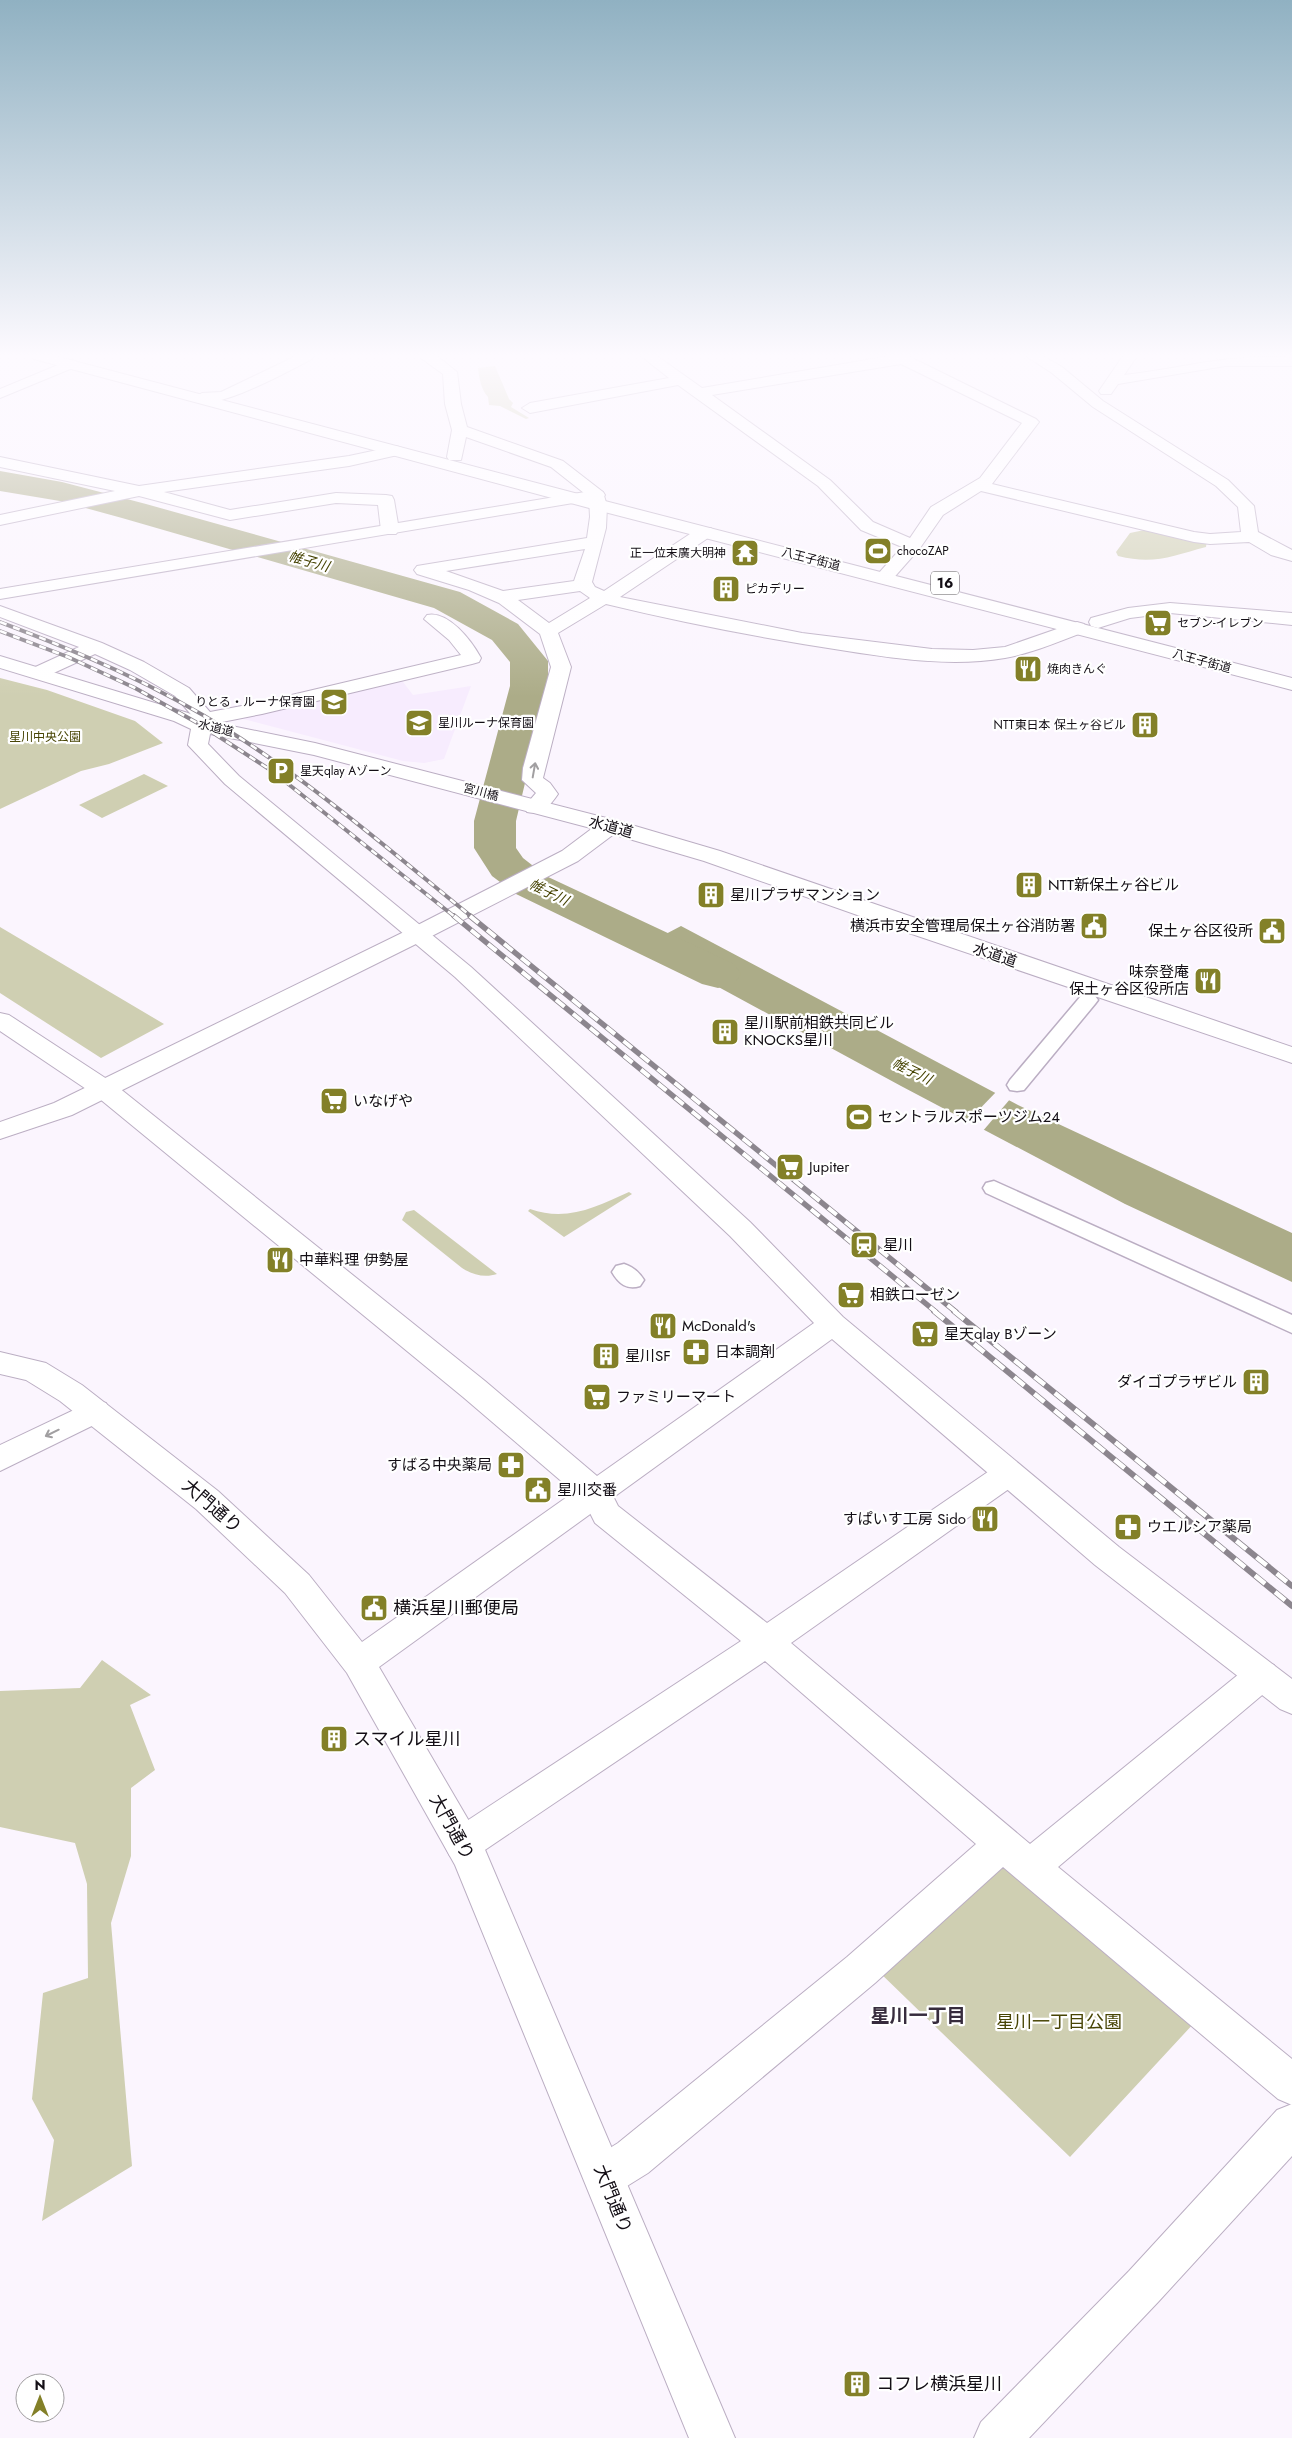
<svg xmlns="http://www.w3.org/2000/svg" width="1292" height="2438" font-family="Jost,'Noto Sans JP',sans-serif">
  <rect width="100%" height="100%" fill="#fbf5fe"/>
  <path fill="#f7ecfe" d="M400 678 413 695 471 686 444 759 424 763 403 761 232 716Z"/>
  <path fill="#cfcfb2" d="M495 366 509 399 513 403 511 407 529 418 526 419 500 406 489 405 488 397C481 390 479 377 478 368Z
    M1154 528 1207 540 1206 547C1172 556 1154 565 1118 556L1116 552 1130 533Z
    M0 678 47 690 135 721 163 743 109 764 81 771 0 809Z
    M144 774 168 786 102 818 79 805Z
    M0 927 164 1024 101 1058 0 993Z
    M629 1192 632 1194 564 1237 528 1211 530 1209C567 1222 596 1207 629 1192Z
    M414 1210 497 1274C485 1278 473 1275 462 1268L402 1220 406 1212Z
    M102 1660 151 1695 130 1705 155 1770 131 1788V1856L111 1923 132 2166 42 2221 54 2140 32 2099 43 1993 88 1978 87 1884 75 1843 0 1827V1691L80 1688Z
    M1002 1856 1195 2022 1070 2157 876 1969Z"/>
  <path fill="#acac88" d="M681 926 1020 1106 1292 1233V1282L1125 1204 901 1086 643 946Z"/>
  <path fill="#fbf5fe" d="M997 1091 1011 1098 982 1132 966 1123Z"/>
  <g fill="none" stroke-linecap="round" stroke-linejoin="round">
    <path fill="#acac88" fill-rule="evenodd" d="M0 471 62 482 146 504 460 592 518 624 548 661V686L516 821V848L523 858 546 876 734 964 741 974 734 984 718 988 702 984 516 894 492 876 474 848V821L510 686V662L492 640 434 608 122 518 60 501 0 491Z"/>
    <defs>
      <path id="pedestrian" d="M1088 994 1095 996 1098 1000 1095 1004 1024 1090 1017 1091 1010 1090 1007 1085 1010 1080 1081 996Z
        M994 1181 1292 1315V1333L986 1193 983 1188 986 1183Z
        M624 1264C633 1267 639 1272 644 1280L640 1286C627 1290 619 1284 612 1272L616 1266Z"/>
      <path id="minor" d="M296 356H314L312 359C294 368 208 417 194 398L202 393 221 392Z
        M418 356H437L457 372 461 404 467 427 563 461 603 492 607 506 606 528 592 582 595 587 604 591 699 528H711L714 532 711 536 620 597 802 633 932 649 973 650 1005 647 1077 622 1084 624 1086 628 1084 632C1058 642 1032 653 1005 658 953 667 898 659 847 651 766 639 685 623 606 604L558 633 571 667 543 778 550 783 558 794C550 806 542 815 527 812L524 807 536 793 522 780 523 768 551 667 540 634 499 603 469 590 417 574 414 570 417 566 423 565 587 538 590 517 589 497 551 467 466 437 461 460H449L447 457 452 430 445 404 443 374ZM585 549 574 581 503 591 446 571ZM580 591 590 598 549 623 518 600Z
        M641 356H657L702 388 890 356H908L1036 419 1039 422 992 484 1194 532 1210 534 1241 532 1238 507 1216 486 1093 407 1052 373 1026 356H1043L1062 367 1103 401 1228 480 1254 506 1258 532 1292 550V561L1271 555 1249 542 1210 544 1194 542 981 491 943 515 920 548 890 582H878L875 578 878 574 902 547 861 530 818 486 678 385 530 413 522 408 530 403 669 378ZM901 364 1022 423 980 478 931 507 910 538 873 522 830 480 712 395Z
        M1123 356H1137L1124 375C1184 368 1231 353 1292 358V366H1225L1118 384 1111 394H1101L1099 391Z
        M70 360 75 361 77 364 75 367 0 398V389Z
        M396 446 402 448 404 451 402 454 349 466 164 492 230 510 336 493 386 495 392 496 394 500 399 530 396 534H384L381 530 378 505 336 503 230 520 139 496 0 525V515L115 491 0 467V457L139 486 349 456Z
        M1170 603 1292 613V625L1170 613 1130 618 1098 628 1091 626 1089 622 1091 618 1128 608Z
        M0 606 102 643 144 662 189 688 210 712 262 702 461 655 449 640 424 619 427 615C448 610 472 641 481 658L479 662 472 664 262 714 212 724 208 730 201 732 194 730 191 726 195 719 175 696 130 670 95 654 45 677H31L28 673 31 669 79 647 0 617Z
        M610 820 618 821 621 826 618 831 578 861 424 940 72 1115 0 1139V1122L54 1103 408 930 562 851 602 821Z
        M95 1400 106 1403 110 1411 106 1419 0 1471V1445Z
        M1009 1461 1020 1465 1025 1473 1020 1481 791 1643 1030 1844 1250 1665 1262 1661 1274 1665 1279 1675 1274 1685 1058 1867 1292 2059V2105L1278 2099 1003 1867 875 1983 648 2173 619 2191 604 2197 589 2191 583 2176 589 2161 618 2143 847 1957 976 1844 765 1661 476 1856 463 1861 450 1856 444 1844 450 1832 741 1641 595 1523 580 1493 585 1484 596 1481 607 1484 618 1506 767 1623 998 1465Z"/>
      <path id="tertiary" d="M597 490 603 492 605 495 603 498 0 599V589Z
        M0 656 188 713 207 721 315 743 443 776 618 821 720 851 1292 1047V1063L897 929 704 861 602 831 314 755 210 734 208 744 239 776 471 967 750 1222 843 1317 1119 1547 1292 1679V1714L1280 1709 1095 1565 832 1339 379 1667 483 1845 735 2438H689L455 1865 347 1673 285 1593 196 1509 60 1401 26 1380 0 1374V1352L46 1363 82 1385 218 1491 309 1575 362 1642 574 1492 463 1397 95 1095 0 1031V1013L9 1015 113 1083 485 1381 597 1476 814 1323 730 1236 455 977 225 784 188 745 191 729 174 721 0 668Z
        M1292 2104V2156L1159 2301 1029 2438H974L981 2422 1129 2271 1277 2110Z"/>
      <path id="trunk" d="M32 356H55L605 501 1292 678V690L593 509 34 359Z"/>
    </defs>
    <use href="#pedestrian" stroke="#bbaec3" stroke-width="3"/>
    <use href="#minor" stroke="#bbaec3" stroke-width="2"/>
    <use href="#tertiary" stroke="#bbaec3" stroke-width="2"/>
    <use href="#trunk" stroke="#bbaec3" stroke-width="2"/>
    <use href="#pedestrian" fill="#fff" fill-rule="evenodd"/>
    <use href="#minor" fill="#fff" fill-rule="evenodd"/>
    <use href="#tertiary" fill="#fff" fill-rule="evenodd"/>
    <use href="#trunk" fill="#fff" fill-rule="evenodd"/>
    <defs>
      <path id="rail-far2" d="M0 622C79 652 157 685 229 731 315 785 393 853 472 917
        M0 631 68 657 135 688 201 725 272 771 455 917"/>
      <path id="rail-far1" d="M454 916 936 1312
        M470 916 956 1312"/>
      <path id="rail" d="M934 1311 1292 1606
        M954 1311 1292 1586"/>
    </defs>
    <use href="#rail-far2" stroke="#8c868e" stroke-width="4"/>
    <use href="#rail-far1" stroke="#8c868e" stroke-width="5.5"/>
    <use href="#rail" stroke="#8c868e" stroke-width="6"/>
    <use href="#rail-far2" stroke="#fff" stroke-width="2.5" stroke-dasharray="7" stroke-linecap="butt"/>
    <use href="#rail-far1" stroke="#fff" stroke-width="4" stroke-dasharray="11" stroke-linecap="butt"/>
    <use href="#rail" stroke="#fff" stroke-width="4.5" stroke-dasharray="13" stroke-linecap="butt"/>
  </g>
  <defs><path id="oneway-shaft" d="M-6 0H5M1.5-3L5.5 0L1.5 3" fill="none" stroke-width="1.6" stroke-linecap="round" stroke-linejoin="round" transform="scale(1.25)"/></defs>
  <g stroke="#a19fa1">
    <use href="#oneway-shaft" transform="translate(534 770) rotate(-80)"/>
    <use href="#oneway-shaft" transform="translate(52 1433) rotate(154)"/>
  </g>
  <linearGradient id="sky" x2="0" y2="1"><stop stop-color="#90b1c2"/><stop offset="0.51" stop-color="#fdfaff"/><stop offset="1" stop-color="#fdfaff" stop-opacity="0"/></linearGradient>
  <rect width="1292" height="697" fill="url(#sky)"/>
  <defs>
    <symbol id="stadium-square" viewBox="-11 -11 22 22"><rect x="-9" y="-9" width="18" height="18" rx="4" fill="#838028" stroke="#fff"/><path d="M0-5a6.5 5 0 1 0 0 10a6.5 5 0 1 0 0-10ZM-3.5-1.8h7v3.6h-7Z" fill="#fff"/></symbol>
    <symbol id="temple-square" viewBox="-11 -11 22 22"><rect x="-9" y="-9" width="18" height="18" rx="4" fill="#838028" stroke="#fff"/><path d="M0-6L5-2H3V0L6.5 2.5H4V6H1.5V3h-3V6H-4V2.5H-6.5L-3 0V-2H-5Z" fill="#fff"/></symbol>
    <symbol id="building-square" viewBox="-11 -11 22 22"><rect x="-9" y="-9" width="18" height="18" rx="4" fill="#838028" stroke="#fff"/><path d="M-4-6H4V6H1V3H-1V6H-4ZM-2.5-4.3h1.7v1.8h-1.7ZM.8-4.3h1.7v1.8H.8ZM-2.5-1h1.7V.8h-1.7ZM.8-1h1.7V.8H.8Z" fill="#fff"/></symbol>
    <symbol id="supermarket-square" viewBox="-11 -11 22 22"><rect x="-9" y="-9" width="18" height="18" rx="4" fill="#838028" stroke="#fff"/><path d="M-6-5.5h2.5l.6 2H6L4.5 2H-2.5L-4.4-4H-6ZM-1.5 3.2a1.3 1.3 0 1 0 .1 0ZM3 3.2a1.3 1.3 0 1 0 .1 0Z" fill="#fff"/></symbol>
    <symbol id="restaurant-square" viewBox="-11 -11 22 22"><rect x="-9" y="-9" width="18" height="18" rx="4" fill="#838028" stroke="#fff"/><path d="M-5-6h1v4h1v-4h1v4h1v-4h1v5L-1.5 .5V6h-2V.5L-5-1ZM5-6V6H3V1.5H1.5Q1.5-4 5-6Z" fill="#fff"/></symbol>
    <symbol id="school-square" viewBox="-11 -11 22 22"><rect x="-9" y="-9" width="18" height="18" rx="4" fill="#838028" stroke="#fff"/><path d="M0-5L7-2L0 1L-7-2ZM-4 1L0 2.5L4 1V4Q0 6-4 4Z" fill="#fff"/></symbol>
    <symbol id="parking-square" viewBox="-11 -11 22 22"><rect x="-9" y="-9" width="18" height="18" rx="4" fill="#838028" stroke="#fff"/><path d="M-3.5-5.5H1a3.5 3.5 0 0 1 0 7H-1V5.5H-3.5ZM-1-3.4V-.6H.8a1.4 1.4 0 0 0 0-2.8Z" fill="#fff"/></symbol>
    <symbol id="civic-square" viewBox="-11 -11 22 22"><rect x="-9" y="-9" width="18" height="18" rx="4" fill="#838028" stroke="#fff"/><path d="M-.6-6.5H3V-4.5H.6V-3L4-1V1h2V6H-6V1h2V-1L-.6-3ZM-1.2 2.5V6h2.4V2.5Z" fill="#fff"/></symbol>
    <symbol id="station-square" viewBox="-11 -11 22 22"><rect x="-9" y="-9" width="18" height="18" rx="4" fill="#838028" stroke="#fff"/><path d="M-3-6H3Q5-6 5-4V2Q5 4 3 4L4.5 6H3L1.5 4h-3L-3 6H-4.5L-3 4Q-5 4-5 2V-4Q-5-6-3-6ZM-3.5-4v3h7v-3ZM-3.5 1v1.5H-2V1ZM2 1v1.5H3.5V1Z" fill="#fff"/></symbol>
    <symbol id="pharmacy-square" viewBox="-11 -11 22 22"><rect x="-9" y="-9" width="18" height="18" rx="4" fill="#838028" stroke="#fff"/><path d="M-2-6h4v4h4v4h-4v4h-4v-4h-4v-4h4Z" fill="#fff"/></symbol>
  </defs>
  <g fill-rule="evenodd">
    <use href="#stadium-square" x="862" y="535" width="32" height="32"/>
    <use href="#temple-square" x="729" y="537" width="32" height="32"/>
    <use href="#building-square" x="710" y="573" width="32" height="32"/>
    <use href="#supermarket-square" x="1142" y="607" width="32" height="32"/>
    <use href="#restaurant-square" x="1012" y="653" width="32" height="32"/>
    <use href="#school-square" x="318" y="686" width="32" height="32"/>
    <use href="#school-square" x="403" y="707" width="32" height="32"/>
    <use href="#building-square" x="1129" y="709" width="32" height="32"/>
    <use href="#parking-square" x="265" y="755" width="32" height="32"/>
    <use href="#building-square" x="1013" y="869" width="32" height="32"/>
    <use href="#building-square" x="695" y="879" width="32" height="32"/>
    <use href="#civic-square" x="1078" y="910" width="32" height="32"/>
    <use href="#civic-square" x="1256" y="915" width="32" height="32"/>
    <use href="#restaurant-square" x="1192" y="965" width="32" height="32"/>
    <use href="#building-square" x="709" y="1016" width="32" height="32"/>
    <use href="#supermarket-square" x="318" y="1085" width="32" height="32"/>
    <use href="#stadium-square" x="843" y="1101" width="32" height="32"/>
    <use href="#supermarket-square" x="774" y="1151" width="32" height="32"/>
    <use href="#station-square" x="848" y="1229" width="32" height="32"/>
    <use href="#restaurant-square" x="264" y="1244" width="32" height="32"/>
    <use href="#supermarket-square" x="835" y="1279" width="32" height="32"/>
    <use href="#restaurant-square" x="647" y="1310" width="32" height="32"/>
    <use href="#supermarket-square" x="909" y="1318" width="32" height="32"/>
    <use href="#pharmacy-square" x="680" y="1336" width="32" height="32"/>
    <use href="#building-square" x="590" y="1340" width="32" height="32"/>
    <use href="#building-square" x="1240" y="1366" width="32" height="32"/>
    <use href="#supermarket-square" x="581" y="1381" width="32" height="32"/>
    <use href="#pharmacy-square" x="495" y="1449" width="32" height="32"/>
    <use href="#civic-square" x="522" y="1474" width="32" height="32"/>
    <use href="#restaurant-square" x="969" y="1503" width="32" height="32"/>
    <use href="#pharmacy-square" x="1112" y="1511" width="32" height="32"/>
    <use href="#civic-square" x="358" y="1592" width="32" height="32"/>
    <use href="#building-square" x="318" y="1723" width="32" height="32"/>
    <use href="#building-square" x="841" y="2368" width="32" height="32"/>
  </g>
  <g text-anchor="middle" dominant-baseline="central" stroke-width="4.5" stroke-linejoin="round" paint-order="stroke">
    <g font-size="12" fill="#130e15" stroke="#fff" text-anchor="start">
      <text x="897" y="551">chocoZAP</text>
      <text x="726" y="553" text-anchor="end">正一位末廣大明神</text>
      <text x="745" y="589">ピカデリー</text>
      <text x="1177" y="623">セブン-イレブン</text>
      <text x="1047" y="669">焼肉きんぐ</text>
      <text x="315" y="702" text-anchor="end">りとる・ルーナ保育園</text>
      <text x="438" y="723">星川ルーナ保育園</text>
      <text x="1126" y="725" text-anchor="end">NTT東日本 保土ヶ谷ビル</text>
      <text x="300" y="771">星天qlay Aゾーン</text>
    </g>
    <g font-size="12" fill="#130e15" stroke="#fff">
      <text transform="translate(811 559) rotate(14)">八王子街道</text>
      <text transform="translate(1202 661) rotate(15)">八王子街道</text>
      <text transform="translate(216 728) rotate(14)">水道道</text>
      <text transform="translate(481 792) rotate(15)">宮川橋</text>
    </g>
    <g font-size="12" fill="#484505" stroke="#fff">
      <text x="45" y="737">星川中央公園</text>
    </g>
    <g font-size="14" font-style="italic" fill="#454200" stroke="#fff">
      <text transform="translate(309 561) rotate(16)">帷子川</text>
      <text transform="translate(549 892) rotate(26)">帷子川</text>
      <text transform="translate(912 1071) rotate(26)">帷子川</text>
    </g>
    <rect fill="#fff" stroke="#5a565b" stroke-width="1" x="931" y="571.5" width="28" height="23" rx="4"/>
    <g font-size="14" font-weight="bold" fill="#130e15">
      <text x="945" y="583">16</text>
    </g>
    <g font-size="15" fill="#130e15" stroke="#fff">
      <text transform="translate(611 827) rotate(15)">水道道</text>
      <text transform="translate(995 955) rotate(19)">水道道</text>
    </g>
    <g font-size="15" fill="#130e15" stroke="#fff" text-anchor="start">
      <text x="1048" y="885">NTT新保土ヶ谷ビル</text>
      <text x="730" y="895">星川プラザマンション</text>
      <text x="1075" y="926" text-anchor="end">横浜市安全管理局保土ヶ谷消防署</text>
      <text x="1253" y="931" text-anchor="end">保土ヶ谷区役所</text>
      <text x="1189" y="972" text-anchor="end">味奈登庵<tspan x="1189" dy="17">保土ヶ谷区役所店</tspan></text>
      <text x="744" y="1023">星川駅前相鉄共同ビル<tspan x="744" dy="17">KNOCKS星川</tspan></text>
      <text x="353" y="1101">いなげや</text>
      <text x="878" y="1117">セントラルスポーツジム24</text>
      <text x="809" y="1167">Jupiter</text>
      <text x="883" y="1245">星川</text>
      <text x="299" y="1260">中華料理 伊勢屋</text>
      <text x="870" y="1295">相鉄ローゼン</text>
      <text x="682" y="1326">McDonald's</text>
      <text x="944" y="1334">星天qlay Bゾーン</text>
      <text x="715" y="1352">日本調剤</text>
      <text x="625" y="1356">星川SF</text>
      <text x="1237" y="1382" text-anchor="end">ダイゴプラザビル</text>
      <text x="616" y="1397">ファミリーマート</text>
      <text x="492" y="1465" text-anchor="end">すばる中央薬局</text>
      <text x="557" y="1490">星川交番</text>
      <text x="966" y="1519" text-anchor="end">すぱいす工房 Sido</text>
      <text x="1147" y="1527">ウエルシア薬局</text>
    </g>
    <g font-size="18" fill="#130e15" stroke="#fff">
      <text transform="translate(212 1506) rotate(41)">大門通り</text>
      <text transform="translate(452 1827) rotate(61)">大門通り</text>
      <text transform="translate(613 2199) rotate(68)">大門通り</text>
    </g>
    <g font-size="18" fill="#130e15" stroke="#fff" text-anchor="start">
      <text x="393" y="1608">横浜星川郵便局</text>
      <text x="353" y="1739">スマイル星川</text>
      <text x="876" y="2384">コフレ横浜星川</text>
    </g>
    <g font-size="18" fill="#484505" stroke="#fff">
      <text x="1059" y="2022">星川一丁目公園</text>
    </g>
    <g font-size="19" font-weight="bold" fill="#372c3d" stroke="#fff">
      <text x="918" y="2015">星川一丁目</text>
    </g>
  </g>
  <g transform="translate(40 2398)"><circle r="24" fill="#ffffff" stroke="#a19fa1"/>
  <path d="M0-4L9 19L0 12L-9 19Z" fill="#838028"/>
  <text y="-8" font-size="14" font-weight="bold" text-anchor="middle" fill="#130e15">N</text>
  </g>
</svg>
